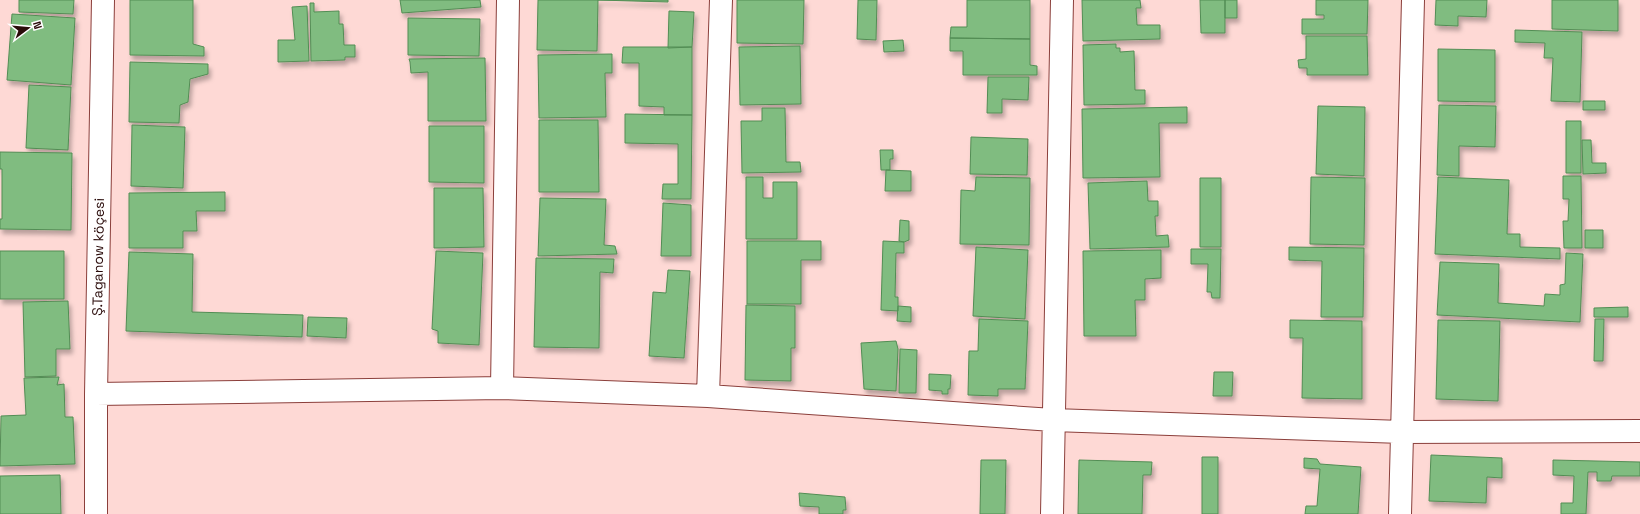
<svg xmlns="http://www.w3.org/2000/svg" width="1640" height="514" font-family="'Space Grotesk',sans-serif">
  <defs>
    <filter id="shadow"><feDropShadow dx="2.5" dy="4.5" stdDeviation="2" flood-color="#0004"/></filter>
  </defs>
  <rect width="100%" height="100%" fill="#fed9d5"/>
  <path fill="#80bc80" stroke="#528d54" filter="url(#shadow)" d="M19 0H74L73 14 19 12Z
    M130 0H193V44L204 47V56L130 55Z
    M400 0H480L481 7 402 13Z
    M538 0H668V2L598 0 597 51 537 50Z
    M737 0H804L803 44 737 43Z
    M858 0H877L876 40 857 39Z
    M967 0H1030V39L950 38 951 27H967Z
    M1082 0H1140L1141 8H1136L1137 25H1160V39L1083 41Z
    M1200 0H1225V33H1201Z
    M1225 0H1237V18H1225Z
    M1316 0H1368L1367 34H1302V19H1324V15H1316Z
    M1436 0H1487L1486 17 1458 16V26L1435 25Z
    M1552 0H1618V31L1552 29Z
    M310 3H314V12L339 11V24H343L344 45H355V57H345V60L311 61Z
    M307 6 309 61 278 62V40H295L292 7Z
    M669 11 694 12 692 47 668 48Z
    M12 14 75 18 71 85 7 80Z
    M408 18 480 19 479 56 408 55Z
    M1515 30 1582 32 1580 102 1551 101 1553 58H1544L1545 43 1515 42Z
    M1306 36H1367L1368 75H1307V68H1299L1298 60 1306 59Z
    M950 38 1030 39V65L1037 66V75H963V51H950Z
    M903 40 904 51 884 52 883 41Z
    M1116 44V48H1120V52L1134 51 1135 90H1145V104L1084 105 1083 45Z
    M800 46 801 104 740 105 739 47Z
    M623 47H692V115H664V107L639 106V63H622Z
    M1438 49 1495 50V102L1438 101Z
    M612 54V73H605L606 117 539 118 538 55Z
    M485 58 486 121H428V72L411 73 410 62 409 59Z
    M130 62 208 64V74L190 79 188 102 180 105 179 123 129 122Z
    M988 77H1029L1028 100 1002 99V113H987Z
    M29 85 71 87 68 150 26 148Z
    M1583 101H1605V110H1583Z
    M1439 105 1496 106 1495 147 1459 146V176L1437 175Z
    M1318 106 1365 107 1364 176 1316 174Z
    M1187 107V123H1159L1160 177 1083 178 1082 109Z
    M762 108H785L786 162H800L801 172 742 173 741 121H762Z
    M625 114 692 115 691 199H662L663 184H678V144L625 143Z
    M539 120H598L599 192H539Z
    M1566 121H1581V173H1566Z
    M132 125 185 127 183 188 131 186Z
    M429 126H484V183L429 182Z
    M971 137 1028 139 1027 175 970 174Z
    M1582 140H1591L1592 163H1606V173L1583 174Z
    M880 150H893V159H890V170H881Z
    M0 152 72 153 71 230 0 229V219H2V169H0Z
    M886 170 911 171V191H885Z
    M1563 176H1581L1582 248H1564L1563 221H1568L1569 199H1563Z
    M746 177H763V198H773V182H797V239H746Z
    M976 177 1030 178 1029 245 960 244 961 190 975 191Z
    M1311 177 1365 178 1364 245 1310 244Z
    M1438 177 1509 180 1507 234H1520V247L1560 248V259L1435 254Z
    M1200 178H1221V247H1200Z
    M1147 181 1148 201H1158V216H1155L1156 236 1168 235 1169 247 1090 249 1088 183Z
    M434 188H483L484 247 434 248Z
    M225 192V211H196L197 231H183V248H129V193Z
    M540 198 606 199 604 245 615 246 617 254 538 256Z
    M663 203 691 205V256H661Z
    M900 220 909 221V240L904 242 899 241Z
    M1585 230H1603V248H1585Z
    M747 241H821V260H801V304H747Z
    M883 241 904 242V253H896L895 297H898V311L881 310Z
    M976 247 1028 250 1025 319 973 316Z
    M1289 247 1364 248 1363 317H1321L1322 261 1289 260Z
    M1191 249H1221L1220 298H1212L1211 292H1207L1208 264H1191Z
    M1161 250V278L1145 279V300H1135L1136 336H1084L1083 251Z
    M0 251H64V299H0Z
    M436 251 483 253 479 345 438 343V331L432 329Z
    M129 252 193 254 192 312 303 315 302 337 126 331Z
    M1566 253 1583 254 1580 322 1437 315 1440 262 1499 264 1498 303 1544 306 1545 294 1560 295V285L1565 284Z
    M536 258 614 259 613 273 600 272 599 348 534 347Z
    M668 270 690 271 684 358 649 356 653 292 666 293Z
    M68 301 70 349H56V376L25 377 23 302Z
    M746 305 795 306V348H791V381L745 380Z
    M898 306 911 307V322L897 321Z
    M1628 307V317H1594V308Z
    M308 317 347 318 346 338 307 336Z
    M979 319 1028 321 1025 389H998V396L968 395 969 351H978Z
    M1595 319H1604L1603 361H1594Z
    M1290 320 1362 321V399L1302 398 1303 338H1290Z
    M1438 320 1500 321 1498 401 1436 399Z
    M896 341 898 349 896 391 864 389 861 343Z
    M900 349 917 350 916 393H899Z
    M1214 372H1233L1232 396H1213Z
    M929 374 951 375 950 389H948V394H942V391L929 390Z
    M59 377 57 385 64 384 65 417H73L75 464 0 466 1 416 26 415 24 378Z
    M1431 455 1502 458V478L1487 477 1486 503 1429 501Z
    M1202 457H1218V514H1202Z
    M1304 458 1317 459 1320 464 1361 467 1358 514H1305L1306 506H1317L1320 469 1304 468Z
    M981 460H1006L1005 514H980Z
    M1079 460 1152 462 1151 475H1143L1142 514H1078Z
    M1553 460 1640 462V476H1612L1611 481H1597V472H1588L1586 514H1561V503H1573L1574 476 1553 475Z
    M60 475 61 514H0V476Z
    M799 493 845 497 846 510H843V514H819V507L800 506Z"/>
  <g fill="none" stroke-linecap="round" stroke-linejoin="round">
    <defs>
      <path id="minor" d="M502 388 508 0
        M96 394 502 388 708 396 1053 420 1402 432 1640 431
        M708 396 721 0
        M96 514V394L103 0
        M1052 514 1062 0
        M1400 514 1413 0"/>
    </defs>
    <use href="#minor" stroke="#8b3f3b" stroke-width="24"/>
    <use href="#minor" stroke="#fff" stroke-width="22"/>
  </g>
  <g text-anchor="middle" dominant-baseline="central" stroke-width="3" stroke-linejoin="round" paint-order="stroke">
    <g font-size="14" fill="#290a09" stroke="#fff">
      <text transform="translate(98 257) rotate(-89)">Ş.Taganow köçesi</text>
    </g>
  </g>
  <g transform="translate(28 28) rotate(74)" stroke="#ffffff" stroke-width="3" paint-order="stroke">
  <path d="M0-3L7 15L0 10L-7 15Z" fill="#290a09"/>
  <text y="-6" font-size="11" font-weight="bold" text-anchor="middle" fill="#290a09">N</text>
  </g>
</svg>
